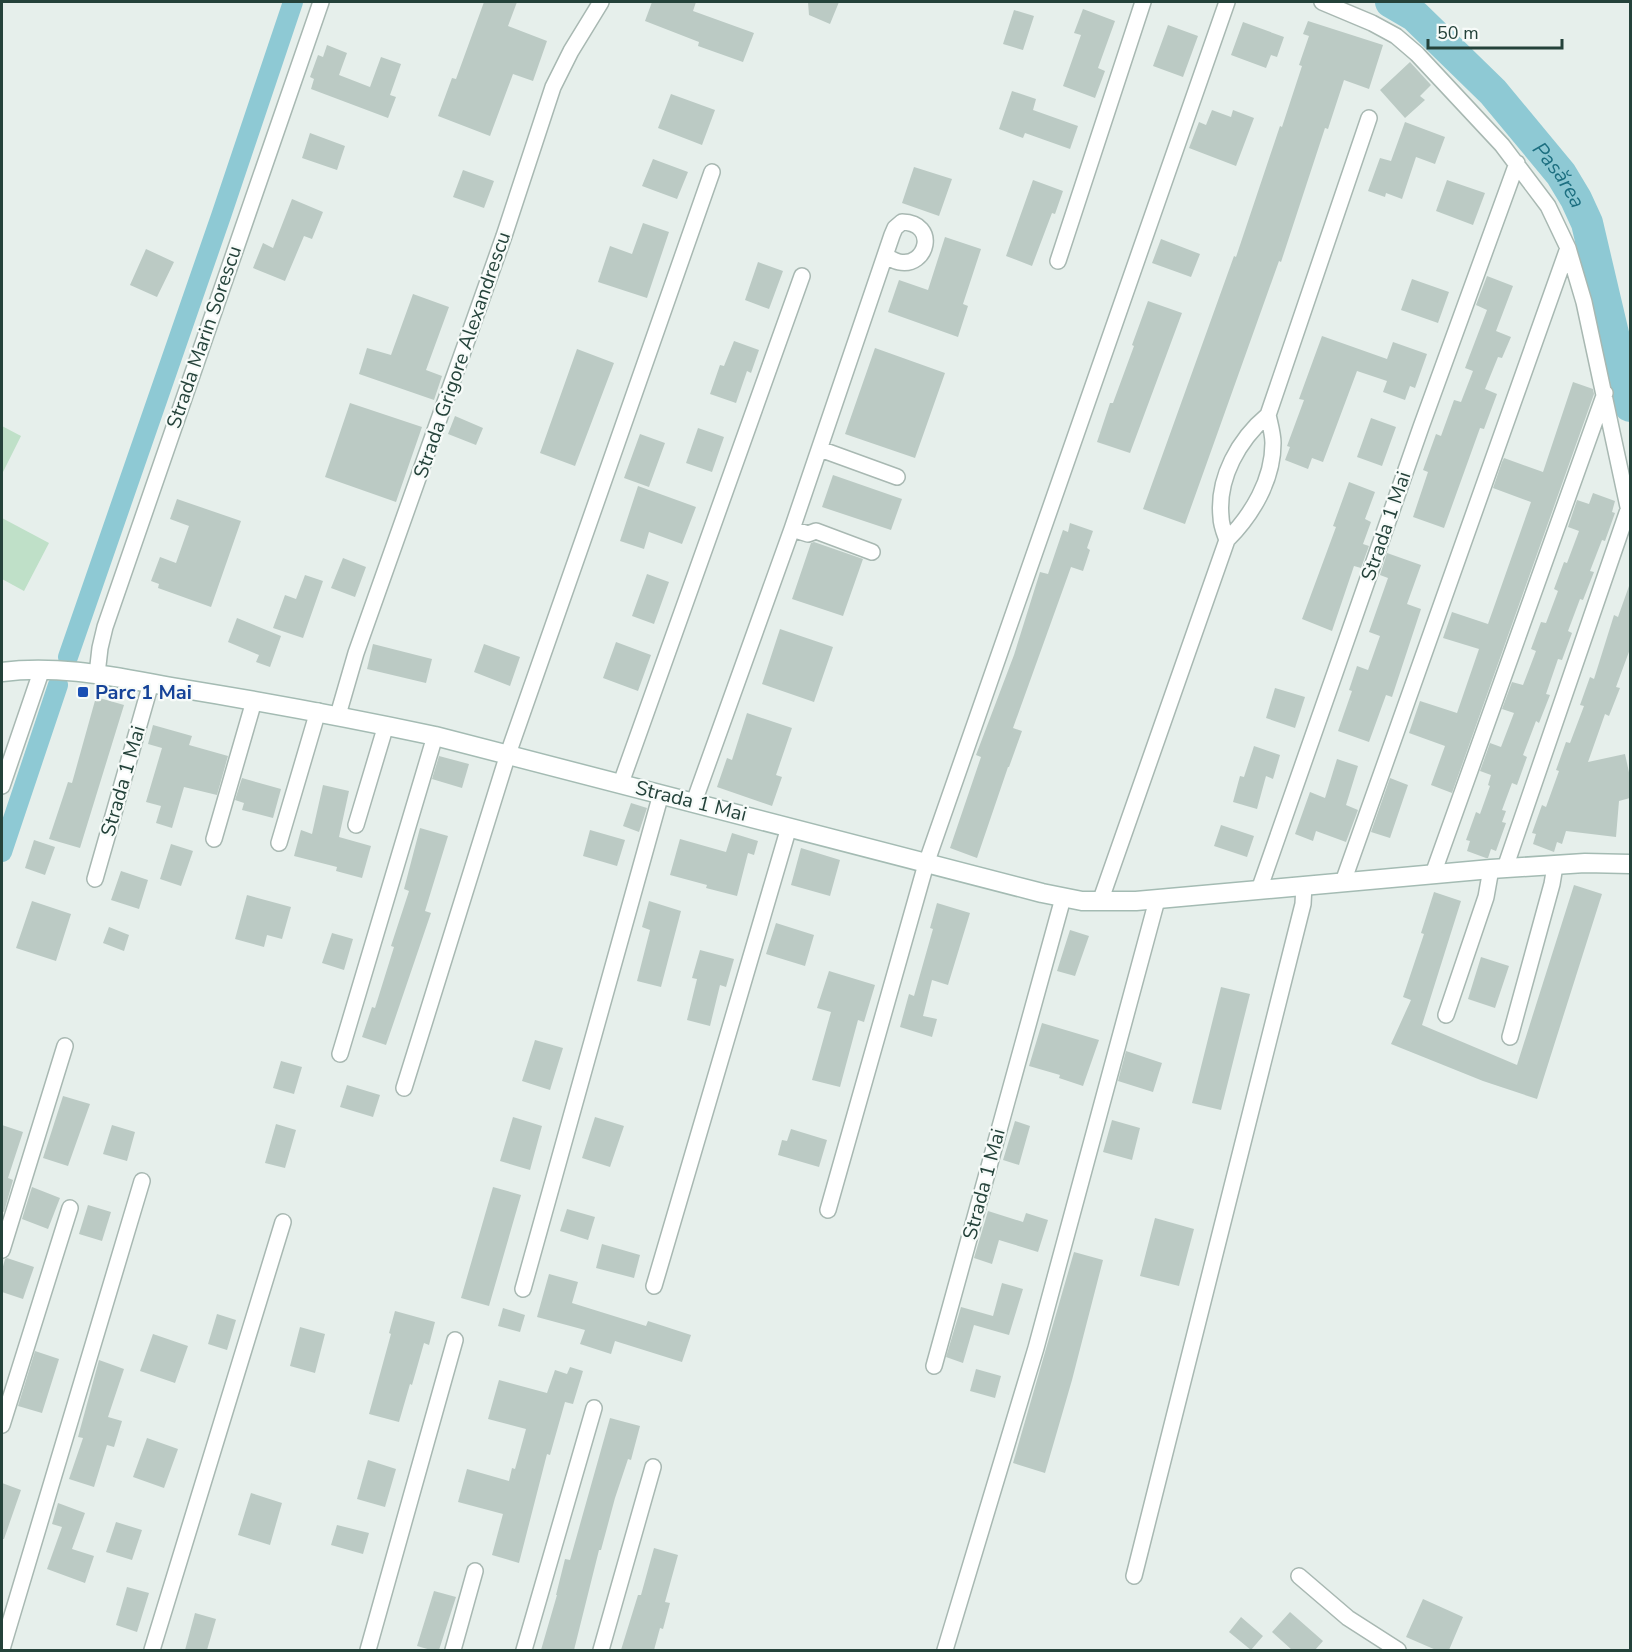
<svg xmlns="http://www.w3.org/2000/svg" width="1632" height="1652" font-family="'Nunito Sans',sans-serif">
  <rect width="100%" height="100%" fill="#e6efeb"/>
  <path fill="#bfe0c8" d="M2 426 21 436 2 474Z
    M2 518 49 543 24 591 2 579Z"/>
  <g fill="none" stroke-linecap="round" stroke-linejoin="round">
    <path stroke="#8ec9d4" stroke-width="20" d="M68 657 221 216 293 2
      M2 852 58 685"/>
    <path stroke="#8ec9d4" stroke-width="32" id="s1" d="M1391 2 1415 16 1493 92 1561 174 1576 199 1587 223 1630 406"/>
  </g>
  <path fill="#bbcac4" d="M484 2H517L508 26 547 41 533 81 513 74 490 136 438 116 452 78 456 79Z
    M652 2H696L693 11 754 33 743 62 698 46 699 42 645 21Z
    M808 2H839L830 24 809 15Z
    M1083 9 1115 21 1098 68 1105 71 1095 98 1063 86 1081 35 1074 33Z
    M1014 10 1034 16 1023 50 1003 44Z
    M1308 21 1383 45 1369 89 1344 80 1328 129 1325 128 1281 262 1279 261 1185 524 1143 509 1234 256 1236 257 1280 126 1282 127 1302 66 1299 65 1309 36 1303 34Z
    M1243 22 1284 37 1277 57 1271 55 1266 68 1231 55Z
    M1168 25 1198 36 1183 77 1153 66Z
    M327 45 347 53 339 75 370 87 381 57 401 64 390 95 396 97 388 118 311 89 314 79 310 77 318 55 323 57Z
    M1410 62 1431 85 1420 96 1425 100 1405 118 1380 90Z
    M1012 91 1036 99 1033 110 1078 126 1070 149 1025 133 1023 138 999 129Z
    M671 94 715 110 702 145 658 128Z
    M1212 110 1231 117 1233 110 1254 118 1236 166 1189 148 1199 122 1206 125Z
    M1405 122 1445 137 1435 164 1416 157 1402 199 1386 193 1385 197 1368 191 1380 158 1391 161Z
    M310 133 345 146 337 170 302 158Z
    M653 159 688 172 677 199 642 186Z
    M914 167 952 179 939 216 902 203Z
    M463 170 494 181 484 208 453 197Z
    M1033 180 1063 191 1055 214 1052 213 1032 266 1006 256Z
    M1447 180 1485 193 1473 225 1436 211Z
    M292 199 323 212 312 239 304 236 285 281 253 268 263 243 273 248Z
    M643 223 669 232 647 298 598 282 610 246 632 254Z
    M945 237 981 249 963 304 968 306 958 337 888 312 899 280 928 290Z
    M1161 239 1200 254 1191 277 1152 263Z
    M146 249 174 262 157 297 130 285Z
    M758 262 783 271 769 309 745 300Z
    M1487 276 1513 286 1496 331 1511 337 1502 358 1498 357 1485 389 1497 394 1484 429 1480 428 1444 528 1413 517 1428 472 1423 470 1436 434 1441 436 1454 400 1461 402 1473 371 1465 368 1487 310 1476 305Z
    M1412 279 1449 292 1438 323 1401 310Z
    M413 294 449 307 426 370 442 376 434 400 359 374 367 348 391 355Z
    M1148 301 1182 313 1130 453 1097 442 1110 403H1113L1134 346 1132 345Z
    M1322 336 1387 359 1393 342 1427 354 1415 388 1410 386 1405 400 1383 392 1387 381 1357 371 1323 462 1312 458 1308 469 1285 460 1290 447 1287 446 1304 400 1299 399Z
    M734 341 759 350 751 373 747 371 736 403 710 394 720 365 724 366Z
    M875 348 945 373 915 458 845 434Z
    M577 349 614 363 575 466 540 453Z
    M1573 382 1593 389 1594 394 1452 793 1431 785 1445 746 1409 733 1420 701 1457 713 1479 649 1443 638 1452 612 1488 624 1531 502 1493 488 1502 462 1504 458 1543 472Z
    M350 403 422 427 396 502 325 477Z
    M455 416 483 428 476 445 448 434Z
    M1371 418 1396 427 1382 466 1357 457Z
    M698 428 724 437 712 472 686 463Z
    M640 434 665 443 649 487 624 478Z
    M833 475 902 499 891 530 822 507Z
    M1349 482 1375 492 1365 519 1371 522 1363 544 1369 546 1361 568 1354 566 1332 631 1302 619 1336 527 1333 526Z
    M638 486 696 507 682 544 649 532 644 549 620 541Z
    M1593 493 1615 501 1612 512 1615 513 1605 541 1602 540 1590 571 1594 572 1583 600 1580 599 1568 631 1572 633 1562 660 1558 659 1546 694 1550 695 1539 723 1536 721 1523 755 1527 757 1517 785 1512 783 1502 810 1506 811 1502 822 1506 823 1496 851 1491 849 1488 858H1486L1467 851 1470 841 1466 840 1476 812 1480 814 1490 786 1488 785 1491 775 1480 771 1490 743 1501 747 1514 713 1502 709 1512 682 1523 685 1536 651 1531 649 1541 622 1546 623 1558 591 1554 589 1564 562 1567 563 1579 531 1568 527 1577 500 1589 504Z
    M177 499 241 521 211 607 158 588 159 584 151 581 160 557 176 563 189 526 170 519Z
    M1070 523 1093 531 1087 548 1090 550 1083 571 1071 567 1013 728 1022 731 1009 767H1008L977 858 950 848 981 757 976 755 1014 655 1040 572 1048 574 1063 530 1068 532Z
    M814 542 863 559 843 616 792 599 811 543Z
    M1387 553 1421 565 1407 604 1421 609 1392 697 1386 695 1369 742 1338 731 1352 691 1349 690 1357 666 1368 670 1380 636 1369 632 1388 578 1380 575Z
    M343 558 366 567 355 597 331 588Z
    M647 574 669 582 654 624 632 616Z
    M305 575 323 581 303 638 273 628 285 595 296 599Z
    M1629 586H1630V649L1616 687 1620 688 1609 716 1605 714 1588 762 1625 754 1630 777V798L1619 801 1616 837 1566 831 1562 844 1557 842 1554 852 1533 844 1536 834 1532 833 1542 805 1546 807 1559 771 1556 770 1566 742 1570 743 1584 706 1580 705 1590 677 1594 679 1614 615 1618 617Z
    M237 618 281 636 270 667 256 662 259 655 228 642Z
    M780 629 833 647 814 702 762 684Z
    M616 642 651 655 638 691 603 678Z
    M373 644 432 659 426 683 367 669Z
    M484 644 520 657 510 686 474 672Z
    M1275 688 1305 697 1295 728 1266 718Z
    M96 697 124 705 80 848 49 839 68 782 72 783Z
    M747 713 792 728 776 775 782 777 772 806 717 787 727 758 732 760Z
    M153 725 192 736 189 745 228 756 217 795 184 787 172 828 156 823 161 806 146 802 162 748 148 744Z
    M1254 746 1280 755 1273 779 1266 776 1257 809 1233 802 1240 776 1244 777Z
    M439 756 469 764 462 788 432 779Z
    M1337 759 1358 766 1346 805 1358 810 1346 842 1316 831 1313 841 1295 834 1310 792 1325 798Z
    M242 778 281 789 273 818 242 810 244 803 235 800Z
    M1390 778 1408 785 1390 838 1371 832Z
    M323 785 349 791 339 837 371 846 362 878 336 871 337 867 294 856 301 830 312 834Z
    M631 803 647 808 639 832 623 826Z
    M1221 825 1254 836 1247 857 1214 846Z
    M420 828 448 836 425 911 431 913 386 1045 362 1037 372 1007 375 1008 394 947 391 946 409 891 404 889Z
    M590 830 625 840 617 866 583 856Z
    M732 833 758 841 754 855 748 853 737 896 706 888 707 885 670 875 680 839 726 852Z
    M34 840 55 847 45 875 25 868Z
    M171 844 193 851 181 886 160 879Z
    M801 848 840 860 830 896 791 885Z
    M121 871 148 880 139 909 111 900Z
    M1574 885 1602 894 1537 1099 1483 1081 1391 1044 1411 1000 1403 997 1424 934 1421 933 1434 892 1461 901 1422 1025 1517 1065Z
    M247 895 291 907 282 939 267 935 264 947 235 939Z
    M32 901 71 914 56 961 16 948Z
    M649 901 681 911 661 987 637 981 650 930 642 927Z
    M937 903 970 913 948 985 932 980 923 1016 937 1019 932 1037 900 1027 909 994 914 996 933 929 930 928Z
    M776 923 814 935 805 966 766 954Z
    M109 927 129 935 124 951 103 943Z
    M1070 930 1089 936 1075 976 1057 971Z
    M332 933 353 939 344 970 322 963Z
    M700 950 734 959 726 987 720 985 710 1026 687 1020 697 979 692 978Z
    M1481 957 1509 966 1495 1008 1468 999Z
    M829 971 875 985 864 1022 858 1020 840 1087 812 1080 831 1012 817 1008Z
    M1221 987 1250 994 1221 1110 1192 1103Z
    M1042 1023 1099 1040 1083 1086 1059 1078 1060 1075 1029 1066Z
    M535 1040 563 1048 550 1090 522 1081Z
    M1126 1051 1162 1063 1153 1092 1118 1081Z
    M281 1061 302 1067 294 1094 273 1088Z
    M347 1085 380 1095 373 1117 340 1107Z
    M63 1096 90 1104 68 1166 43 1158Z
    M513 1117 542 1126 530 1170 500 1161Z
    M595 1117 624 1126 610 1167 582 1158Z
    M1112 1120 1140 1128 1132 1160 1103 1152Z
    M1015 1121 1030 1126 1019 1165 1003 1160Z
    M276 1124 296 1130 285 1168 265 1163Z
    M2 1125 23 1132 8 1178 13 1180 4 1212 2 1211Z
    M112 1125 135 1132 127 1161 103 1154Z
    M791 1129 827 1140 819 1167 778 1155 782 1140 787 1141Z
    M32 1187 60 1198 48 1229 22 1219Z
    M493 1187 521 1195 489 1306 461 1298Z
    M88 1205 111 1212 102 1241 79 1234Z
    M567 1209 595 1217 588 1240 560 1231Z
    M988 1211 1023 1222 1026 1213 1048 1220 1038 1252 999 1240 992 1264 974 1258Z
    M1155 1218 1194 1229 1179 1286 1140 1276Z
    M602 1244 640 1255 634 1278 596 1268Z
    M1074 1252 1103 1260 1072 1380 1045 1473 1013 1463Z
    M7 1258 34 1267 23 1299 2 1292V1270L5 1259Z
    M549 1274 578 1282 572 1303 646 1326 648 1321 691 1335 682 1362 615 1341 611 1354 580 1344 585 1330 537 1317Z
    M1002 1283 1023 1289 1009 1335 974 1325 963 1363 946 1357 961 1307 993 1316Z
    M503 1308 525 1315 520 1332 498 1326Z
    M395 1311 435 1322 429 1345 424 1343 412 1385 410 1384 399 1422 369 1414 391 1334 389 1333Z
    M217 1314 236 1320 227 1350 208 1344Z
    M300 1327 325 1334 315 1373 290 1366Z
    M153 1334 188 1346 175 1383 140 1371Z
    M35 1351 59 1359 42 1413 18 1406Z
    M99 1360 124 1369 108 1417 122 1421 114 1447 107 1445 94 1487 69 1479 83 1438 78 1437Z
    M570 1367 583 1371 573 1404 565 1402 550 1455 547 1454 519 1563 492 1555 503 1514 458 1502 467 1469 509 1481 512 1468 515 1469 526 1429 488 1419 499 1380 547 1393 555 1370 567 1374Z
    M976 1369 1001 1376 995 1398 970 1391Z
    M610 1418 640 1426 631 1460 628 1459 615 1498 601 1550H599L574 1650H541L557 1595H556L565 1559 570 1560Z
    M147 1438 178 1449 164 1488 133 1477Z
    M368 1460 396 1469 385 1507 357 1499Z
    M2 1483 21 1490 4 1539H2Z
    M251 1493 282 1503 270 1545 238 1535Z
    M58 1503 85 1513 72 1549 94 1556 85 1583 47 1569 62 1527 52 1524Z
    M116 1522 142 1530 132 1560 106 1552Z
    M337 1525 369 1533 363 1554 331 1545Z
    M654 1548 678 1555 665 1602 670 1603 663 1629 660 1628 654 1650H621L638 1595H641Z
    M127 1587 149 1593 137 1632 116 1625Z
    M434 1591 456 1597 439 1650H431L417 1646Z
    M1423 1599 1463 1617 1449 1650H1436L1406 1637Z
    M1290 1612 1323 1641 1315 1650H1292L1272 1632Z
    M195 1613 216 1619 207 1650H185Z
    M1241 1617 1263 1636 1251 1650 1229 1632Z"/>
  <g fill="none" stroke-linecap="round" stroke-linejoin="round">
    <defs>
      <path id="street" d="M1322 2 1372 23 1396 36 1417 54 1502 145 1548 206 1568 248 1584 302 1630 516
        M1058 261 1143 2
        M820 449 897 477
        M792 529 808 534 816 531 872 552
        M1227 540C1224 532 1221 525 1221 517 1217 478 1239 439 1268 415
        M97 674 100 648 105 627 321 2
        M338 715 356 653 504 236 553 87 571 51 601 2
        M621 783 802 276
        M2 786 42 669
        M694 802 792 529 892 235 895 228 902 222C939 223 927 268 899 262 894 261 890 258 885 256
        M356 825 386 725
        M214 839 254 701
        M279 843 318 711
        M1505 868 1629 507
        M1433 874 1605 393
        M95 879 151 683
        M1343 882 1568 248
        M1259 890 1421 427 1517 163
        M1100 902 1227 540C1252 515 1273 480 1273 443 1273 434 1270 424 1268 415L1369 118
        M1446 1015 1486 897 1491 869
        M1510 1037 1552 884 1555 866
        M340 1054 435 736
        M404 1088 508 754 712 172
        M828 1210 926 864 1227 2
        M2 1250 65 1046
        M654 1286 789 827
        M523 1289 661 794
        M934 1366 1063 898
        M2 1425 70 1208
        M1134 1576 1303 904 1304 885
        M1299 1576 1348 1618 1398 1650
        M2 1649 142 1181
        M152 1650 283 1222
        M368 1650 455 1340
        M453 1650 475 1571
        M524 1650 594 1408
        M601 1650 653 1467
        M945 1650 1036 1348 1157 900"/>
      <path id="secondary" d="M2 672C60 664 120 678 178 688 264 702 350 718 435 736L1042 893 1082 901H1136L1491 869 1585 863 1630 864"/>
    </defs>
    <use href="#street" stroke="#a8b8b2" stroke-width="18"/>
    <use href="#secondary" stroke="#a4bbb3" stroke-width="21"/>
    <use href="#street" stroke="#fff" stroke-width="15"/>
    <use href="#secondary" stroke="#fff" stroke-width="18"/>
  </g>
  <rect fill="#1a4fb4" stroke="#f7fbf9" stroke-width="2" x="77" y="686" width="12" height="12" rx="3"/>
  <g text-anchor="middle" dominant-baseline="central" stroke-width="4.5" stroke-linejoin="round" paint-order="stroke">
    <g font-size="20" fill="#24423a" stroke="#f7fbf9">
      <text transform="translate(204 337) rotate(-71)">Strada Marin Sorescu</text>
      <text transform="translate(462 355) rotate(-71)">Strada Grigore Alexandrescu</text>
      <text transform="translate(1386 526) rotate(-71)">Strada 1 Mai</text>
      <text transform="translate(123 781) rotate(-74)">Strada 1 Mai</text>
      <text transform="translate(691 801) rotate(14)">Strada 1 Mai</text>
      <text transform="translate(984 1184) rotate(-75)">Strada 1 Mai</text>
    </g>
    <g font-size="20" font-weight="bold" fill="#164399" stroke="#f7fbf9" text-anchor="start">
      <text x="95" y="692">Parc 1 Mai</text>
    </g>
    <g font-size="21" font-style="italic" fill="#1c6f80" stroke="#f7fbf9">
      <text stroke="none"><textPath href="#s1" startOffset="243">Pasărea</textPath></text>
    </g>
  </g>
  <rect width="1632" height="1652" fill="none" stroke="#24423a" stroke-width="6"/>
  <path d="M1428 39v9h134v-9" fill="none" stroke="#24423a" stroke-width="3"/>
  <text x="1437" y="39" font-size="18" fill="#24423a" stroke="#f7fbf9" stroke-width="4.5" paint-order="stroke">50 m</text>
</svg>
